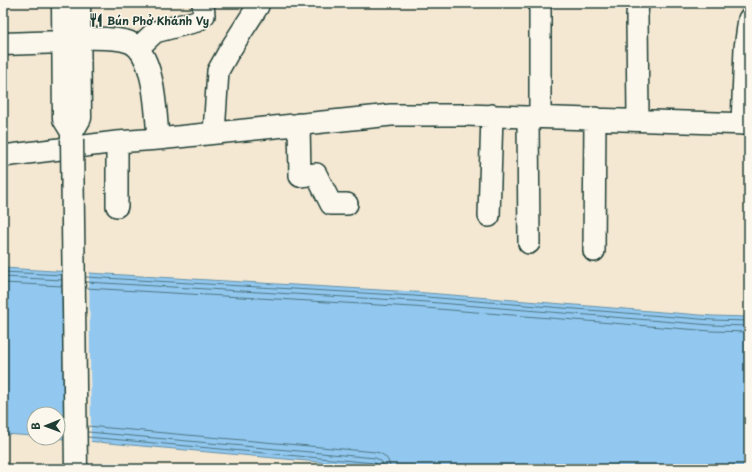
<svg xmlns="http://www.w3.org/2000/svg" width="752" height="472" font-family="'Playpen Sans',sans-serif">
  <rect width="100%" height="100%" fill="#f4e8d3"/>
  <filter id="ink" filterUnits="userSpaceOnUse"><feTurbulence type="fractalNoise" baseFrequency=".025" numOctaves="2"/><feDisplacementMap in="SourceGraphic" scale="8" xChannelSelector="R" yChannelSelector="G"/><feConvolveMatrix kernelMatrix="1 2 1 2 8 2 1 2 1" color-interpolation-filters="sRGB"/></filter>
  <g filter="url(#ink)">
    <path fill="#92c8f0" stroke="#6490a5" d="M3 268 414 292 712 316 749 317V469H396L53 438H58V414H34V436L3 434Z"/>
    <path fill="#f4e8d3" d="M64 269 89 271 91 443 66 441Z"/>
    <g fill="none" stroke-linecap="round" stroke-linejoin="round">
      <path stroke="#4d757f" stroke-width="1" d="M3 272 62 275
        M3 277 62 280
        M86 277 414 296 712 320 749 321
        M86 282 414 301 711 325 749 326
        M3 283 62 286
        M86 288 413 307 711 331 749 332
        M87 426 376 452C385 454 390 460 390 469
        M88 432 376 458 382 462 384 469
        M88 437 375 463 378 465 379 469"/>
      <defs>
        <path id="minor" d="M79 38C95 39 114 37 129 42 155 52 156 114 158 139
          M138 48 155 32 197 21 204 15 203 3
          M528 117 529 243
          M540 117V3
          M638 120 637 16 638 3
          M299 124 300 176 316 174 331 204H347
          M742 124 745 48 749 19
          M214 133 218 71 228 53 258 6
          M117 142V206
          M3 156 117 142 158 139 391 115H464L749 124
          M489 216 492 115
          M594 251 595 118"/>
        <path id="major" d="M64 3 63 5 64 119 72 132V139
          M3 44 63 42
          M72 132 80 118 79 3"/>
      </defs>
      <use href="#minor" stroke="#1f3d34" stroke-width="24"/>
      <use href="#major" stroke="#1f3d34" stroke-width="25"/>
      <use href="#minor" stroke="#fbf7ec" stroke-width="21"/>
      <use href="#major" stroke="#fbf7ec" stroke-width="22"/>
      <defs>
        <path id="major-bridge" d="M72 139 76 469"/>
      </defs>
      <use href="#major-bridge" stroke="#1f3d34" stroke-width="25" stroke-linecap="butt"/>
      <use href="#major-bridge" stroke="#fbf7ec" stroke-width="22"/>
    </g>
  </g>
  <defs>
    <symbol id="restaurant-bare" viewBox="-9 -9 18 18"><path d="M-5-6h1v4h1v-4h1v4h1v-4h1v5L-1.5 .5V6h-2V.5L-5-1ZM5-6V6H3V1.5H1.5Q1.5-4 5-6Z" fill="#1f3d34" stroke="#fbf7ec" stroke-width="2.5" paint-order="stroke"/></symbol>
  </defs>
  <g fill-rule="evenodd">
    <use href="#restaurant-bare" x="86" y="10" width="20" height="20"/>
  </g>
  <g text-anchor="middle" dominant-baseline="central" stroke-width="3" stroke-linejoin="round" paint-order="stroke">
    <g font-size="11" font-weight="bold" fill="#1f3d34" stroke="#fbf7ec" text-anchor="start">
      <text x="107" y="20">Bún Phở Khánh Vy</text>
    </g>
  </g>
  <rect width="752" height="472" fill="none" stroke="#fbf7ec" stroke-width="16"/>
  <rect x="8" y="8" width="736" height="456" fill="none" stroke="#1f3d34" stroke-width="1.5" filter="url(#ink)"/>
  <g transform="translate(46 426) rotate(269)"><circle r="19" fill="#fbf7ec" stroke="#a3ada2"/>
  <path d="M0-3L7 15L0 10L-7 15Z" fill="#1f3d34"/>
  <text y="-6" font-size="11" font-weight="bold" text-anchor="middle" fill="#1f3d34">B</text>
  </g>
</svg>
